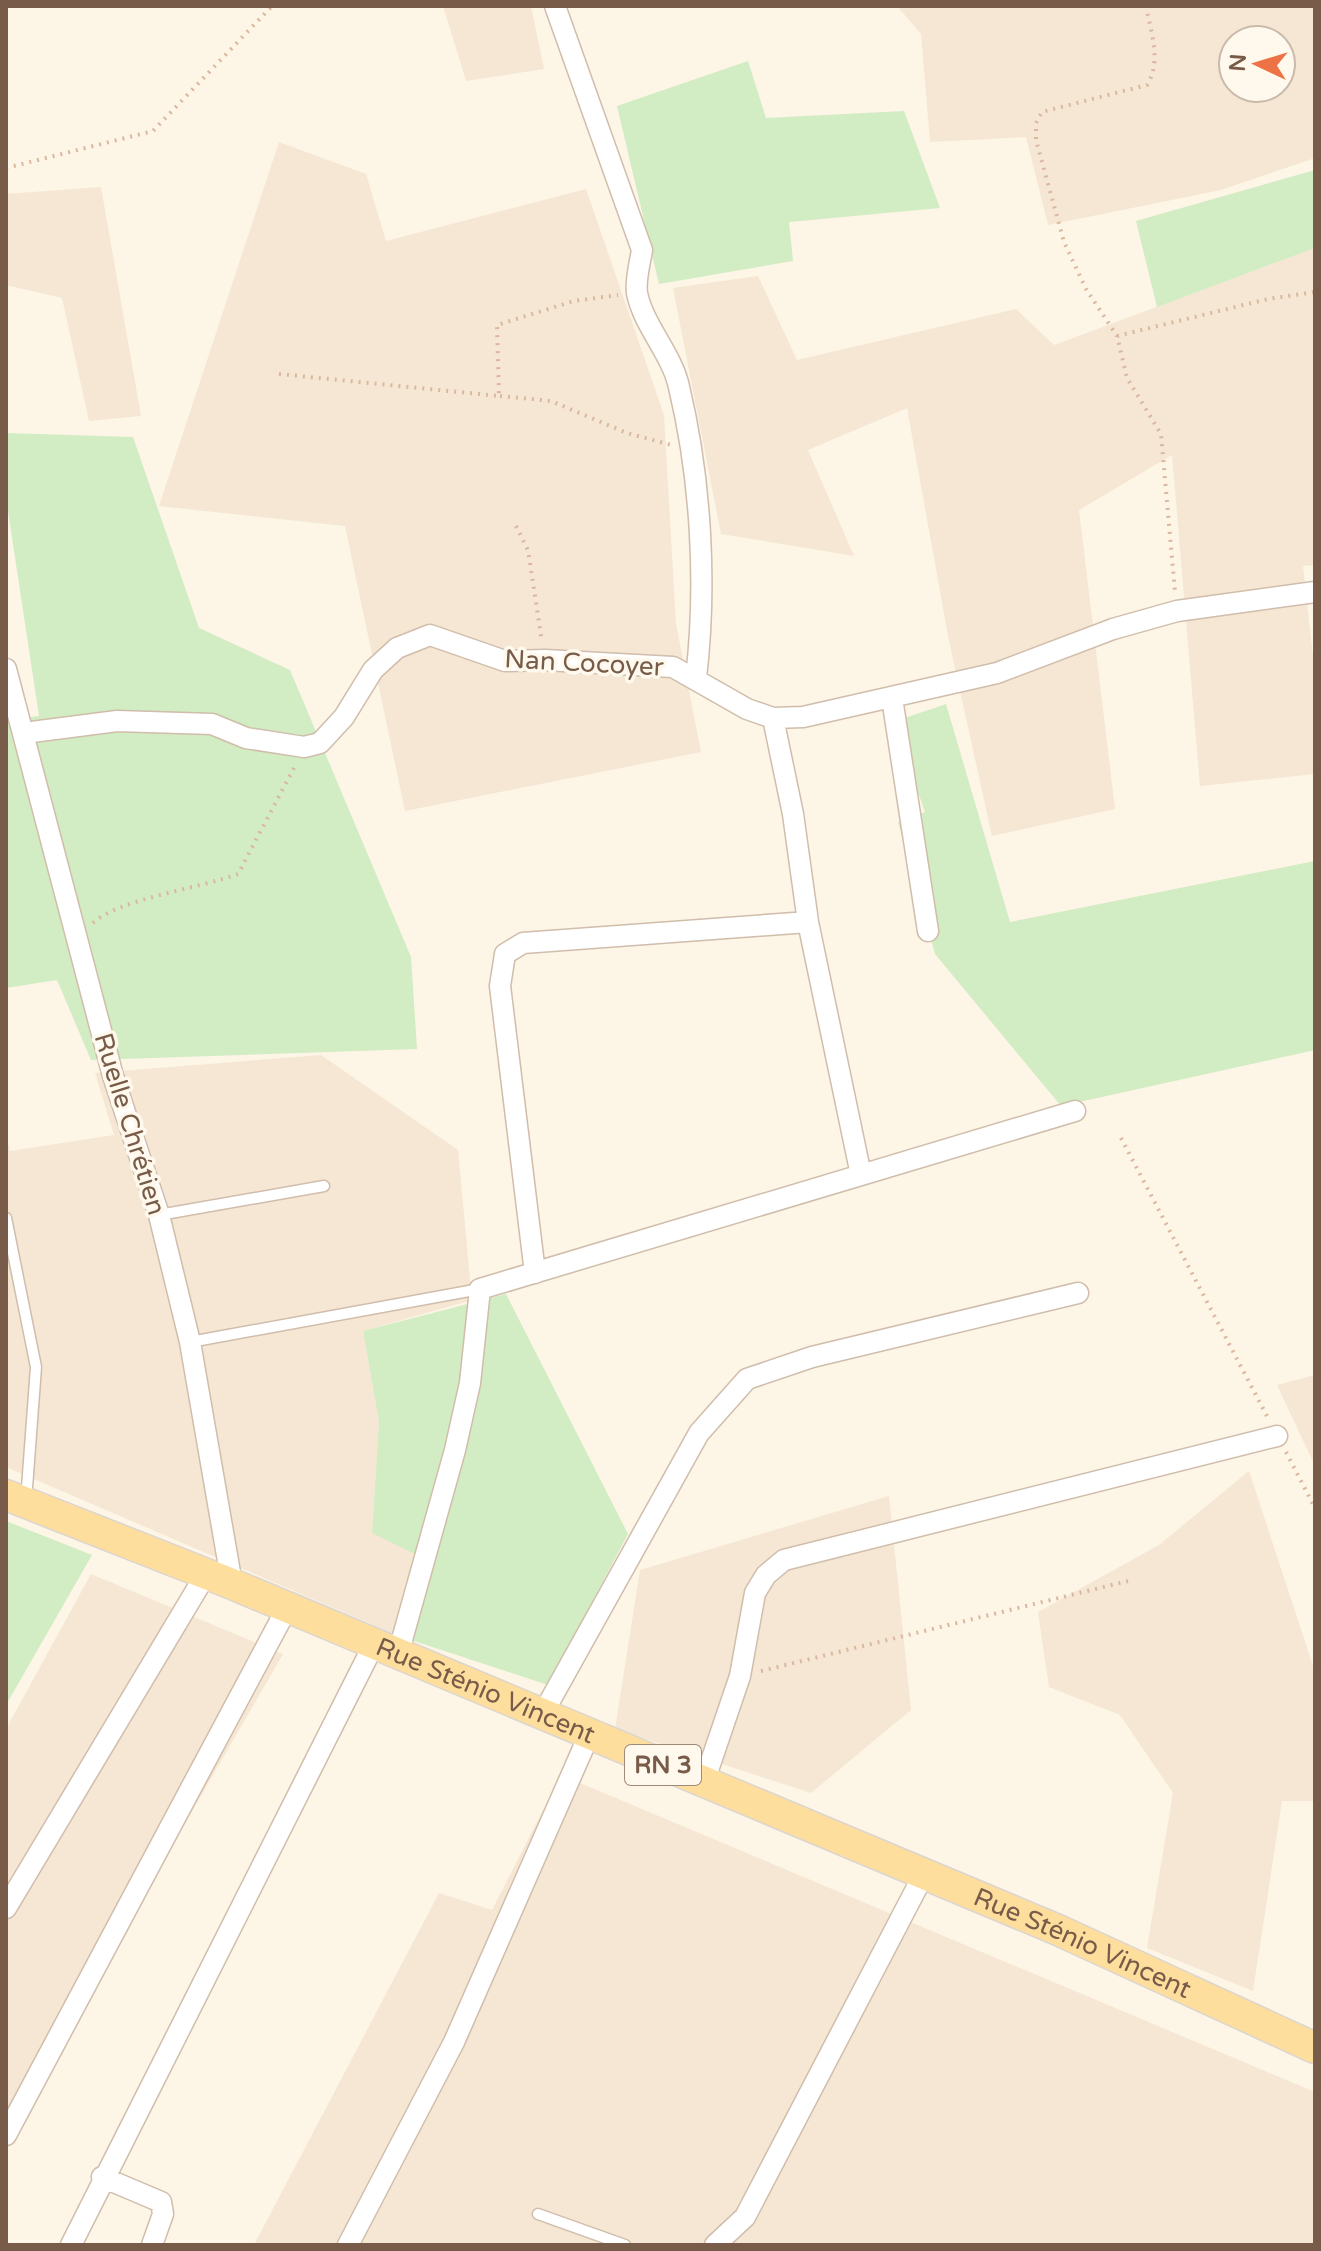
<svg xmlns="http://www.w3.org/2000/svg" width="1321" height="2251" font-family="'Varela Round',sans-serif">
  <rect width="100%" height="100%" fill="#fdf5e6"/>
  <path fill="#f5e7d4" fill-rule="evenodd" d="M443 6H531L544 69 466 81Z
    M897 6H1315V158L1221 190 1048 225 1026 137 930 142 921 34ZM1281 40V88H1233V40Z
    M279 142 366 174 386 241 586 189 664 415 676 624 701 752 405 811 345 526 159 506Z
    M101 187 141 416 89 421 62 298 6 285V194Z
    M1315 248V565L1303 566 1315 674V774L1200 786 1172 455 1079 510 1115 809 992 836 949 641 907 408 808 450 854 556 721 534 673 288 758 276 797 360 1016 309 1054 345Z
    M321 1055 458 1150 472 1300 363 1331 379 1422 372 1532 423 1558 399 1636 6 1467V1136L10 1151 114 1135 95 1073Z
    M1315 1375V1466L1277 1385Z
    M1249 1471 1315 1672V1801H1282L1253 1991 1147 1948 1173 1793 1120 1715 1049 1687 1038 1612 1159 1545Z
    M889 1496 911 1710 811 1793 615 1729 640 1570Z
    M91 1574 283 1654 6 2133V1729Z
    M561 1775 1315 2092V2245H254L439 1893 492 1910Z"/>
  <path fill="#d2ecc3" d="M748 61 766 118 904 111 940 208 789 222 793 261 659 284 617 106Z
    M1315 170V248L1157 307 1136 221Z
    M6 433 133 437 199 628 290 670 411 957 417 1049 91 1060 57 980 6 988V720L39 716 6 498Z
    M946 704 1010 922 1315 861V1050L1061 1106 935 954 898 822 925 812 893 722Z
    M506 1294 628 1534 548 1685 399 1636 423 1558 372 1533 379 1422 363 1331Z
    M6 1521 92 1555 6 1705Z"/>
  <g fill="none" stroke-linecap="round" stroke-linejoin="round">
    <defs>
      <path id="lane" d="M159 1215 324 1186
        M6 1218 36 1367 26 1501
        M190 1342 480 1289
        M538 2214 625 2245"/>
      <path id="street" d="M555 6 642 250C640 263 635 280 637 293 643 325 672 354 679 387 701 479 707 584 696 678
        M6 669 113 1076 159 1215 190 1342 232 1584
        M892 698 928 931
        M773 718 793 814 808 922 861 1175
        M24 733 117 721 212 724 246 738 304 747 320 743 344 717 373 670 397 648 430 635 505 661 545 660 673 667 747 709 773 718 803 717 997 673 1113 629 1177 611 1315 592
        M535 1273 500 986 505 954 523 943 808 922
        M398 1654 455 1450 470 1383 480 1289 1075 1111
        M542 1715 699 1433 747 1379 812 1357 1078 1293
        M704 1782 740 1676 755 1593 766 1575 784 1560 1277 1436
        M6 1908 206 1574
        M6 2135 287 1608
        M102 2177 161 2202 163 2214 152 2245
        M71 2245 374 1644
        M348 2245 454 2042 589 1735
        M715 2245 745 2217 924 1874"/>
      <g id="primary">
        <path id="s1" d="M6 1495 232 1584 1058 1930 1315 2048"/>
      </g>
    </defs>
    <use href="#lane" stroke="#d0bdab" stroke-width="13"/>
    <use href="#street" stroke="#d0bdab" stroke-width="23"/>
    <use href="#primary" stroke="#dcd5d0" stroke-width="33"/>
    <path stroke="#dab89f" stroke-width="4" stroke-dasharray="2 6" stroke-linecap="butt" d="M1146 6C1151 33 1162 61 1147 85L1042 112 1036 123V140L1064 242 1086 289 1117 336 1127 378 1161 434 1175 592
      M6 168 153 131 272 6
      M1117 336 1268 299 1315 292
      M279 374 499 396 497 325 574 301 618 295
      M500 396 551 401 627 433 671 445
      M516 526 528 550 542 642
      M93 923C118 899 201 888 238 874L296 764
      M1121 1138 1269 1420
      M1286 1452 1315 1508
      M761 1671 1128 1581"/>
    <use href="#lane" stroke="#fff" stroke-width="10"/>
    <use href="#street" stroke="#fff" stroke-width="20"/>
    <use href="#primary" stroke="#fede9c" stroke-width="30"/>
  </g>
  <g text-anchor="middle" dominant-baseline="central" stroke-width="7" stroke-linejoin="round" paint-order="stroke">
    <rect fill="#fff9ed" stroke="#a08b7a" stroke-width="2" x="625" y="1745" width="76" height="40" rx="6"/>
    <g font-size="24" font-weight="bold" fill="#785c49">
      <text x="663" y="1765">RN 3</text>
    </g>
    <g font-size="26" fill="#785c49" stroke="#fff9ed">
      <text transform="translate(584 663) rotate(3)">Nan Cocoyer</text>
      <text transform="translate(130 1124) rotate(73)">Ruelle Chrétien</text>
      <text stroke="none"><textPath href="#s1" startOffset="518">Rue Sténio Vincent</textPath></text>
      <text stroke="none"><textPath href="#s1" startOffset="1166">Rue Sténio Vincent</textPath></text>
    </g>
  </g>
  <rect width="1321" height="2251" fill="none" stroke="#785c49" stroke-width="16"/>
  <g transform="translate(1257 64) rotate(274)"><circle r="38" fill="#fff9ed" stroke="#c9baab" stroke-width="2"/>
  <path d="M0-6L14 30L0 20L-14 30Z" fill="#ed7246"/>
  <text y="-12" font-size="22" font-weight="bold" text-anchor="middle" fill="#785c49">N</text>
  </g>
</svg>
